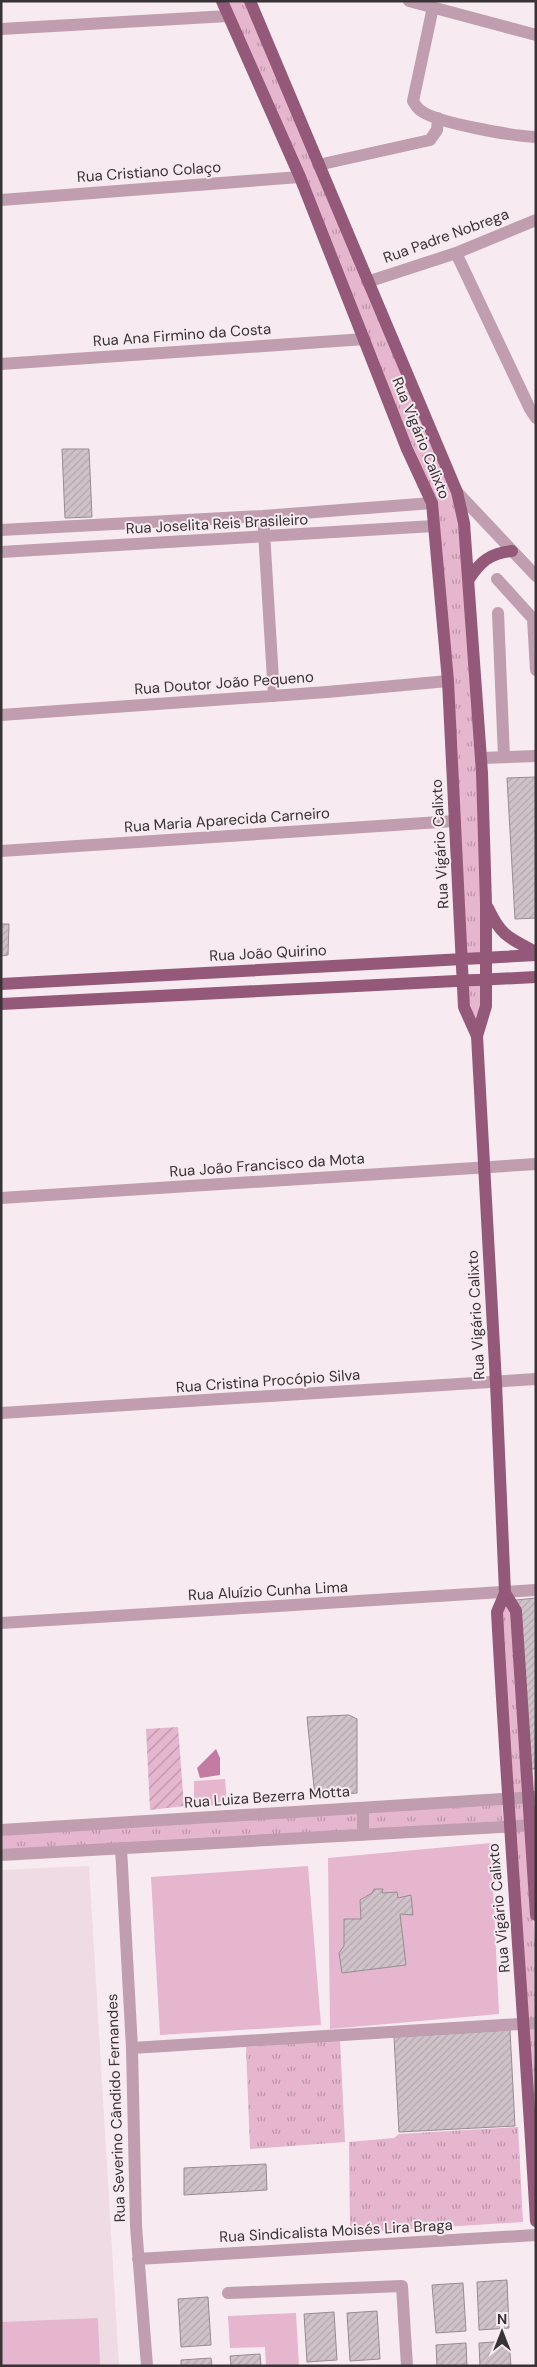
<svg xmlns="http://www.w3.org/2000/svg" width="537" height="2367" font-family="'DM Sans',sans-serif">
  <defs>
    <pattern id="grass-tufts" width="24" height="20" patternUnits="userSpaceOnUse" patternTransform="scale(1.25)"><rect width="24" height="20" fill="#e6b6ce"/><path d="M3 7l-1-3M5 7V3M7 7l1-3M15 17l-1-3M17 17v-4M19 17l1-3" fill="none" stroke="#bb95a8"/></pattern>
    <pattern id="garden-furrows" width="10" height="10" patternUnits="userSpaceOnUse" patternTransform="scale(1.25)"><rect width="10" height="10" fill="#e6b6ce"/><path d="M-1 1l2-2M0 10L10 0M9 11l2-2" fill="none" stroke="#bb95a8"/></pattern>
    <pattern id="building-hatch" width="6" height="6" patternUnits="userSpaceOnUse" patternTransform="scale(1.25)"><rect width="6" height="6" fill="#cfc3c9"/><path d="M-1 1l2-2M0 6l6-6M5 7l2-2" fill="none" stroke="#b2a8ad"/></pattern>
  </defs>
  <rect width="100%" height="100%" fill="#f7eaf0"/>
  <path fill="#efdbe4" d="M89 1866 119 2366H1V1870Z"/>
  <path fill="url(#grass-tufts)" d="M225 1H247L453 494 459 518 475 745 485 955 464 956 435 499Z
    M485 982 476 1030 465 983Z
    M513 1600 526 1796 508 1797 502 1601Z
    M511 1801H525L536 1958V2021H526Z
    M502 1804 503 1821 1 1852V1834Z
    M526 2026H536V2217Z
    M340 2040 345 2142 250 2149 246 2047Z
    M518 2127 523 2222 350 2233 349 2142 394 2138 399 2134Z"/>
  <path fill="#e6b6ce" d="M225 1779 227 1804 194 1807V1781Z
    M491 1843 499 2014 330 2029 328 1858Z
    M308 1866 321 2025 160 2035 151 1877Z
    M296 2313 299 2366H266L265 2347 230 2348 228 2316Z
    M98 2318 100 2366H1V2322Z"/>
  <path fill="url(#garden-furrows)" d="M178 1727 184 1806 150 1810 146 1729Z"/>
  <path fill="#c47ba3" d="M216 1749 220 1758V1775L200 1778 197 1768Z"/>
  <path fill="url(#building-hatch)" stroke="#988c92" d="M62 449H89L92 517 65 518Z
    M536 777V918L515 919 507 778Z
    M1 924H9L8 955 1 956Z
    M536 1598V1769H527L516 1600Z
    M349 1715 357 1719V1793L315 1797 307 1717Z
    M374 1889H383L382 1893 397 1892 398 1898 411 1895 413 1915 400 1914 406 1965 342 1973 339 1953 344 1946V1919H361L360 1900 372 1893Z
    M510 2030 515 2126 399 2132 394 2037Z
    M266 2164 267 2190 184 2195V2168Z
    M507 2280 509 2328 479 2330 477 2282Z
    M463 2283 466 2331 436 2333 432 2285Z
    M208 2297 211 2345 181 2347 178 2299Z
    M377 2311 380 2359 350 2361 347 2313Z
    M334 2312 337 2360 307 2362 304 2314Z
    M509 2341 511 2366H480L479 2343Z
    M466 2343 467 2366H437L436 2345Z
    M260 2354 261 2366H231L230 2356Z
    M211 2358 212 2366H181V2360Z"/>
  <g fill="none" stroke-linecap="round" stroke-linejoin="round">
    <path stroke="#c09daf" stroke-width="12" d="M409 1 536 35
      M433 7 413 101C415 104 417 108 420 110 435 123 514 136 536 137
      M1 29 228 16
      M318 165 430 140 437 130 438 118
      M1 200 300 177
      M456 253 530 409 536 418
      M367 282 456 253 536 220
      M1 364 365 339
      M457 492 536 576
      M263 516 274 696
      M1 530 263 516 432 503
      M1 552 434 526
      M497 579 536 622
      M498 613 504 757
      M533 619 536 670
      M1 715 327 692 448 681
      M481 758 536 756
      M1 851 455 821
      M1 1198 536 1164
      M1 1413 536 1379
      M1 1623 536 1590
      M363 1808V1835
      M1 1830 536 1797
      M121 1848 132 2048 136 2226 147 2366
      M1 1855 536 1825
      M132 2048 536 2023
      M138 2259 536 2235
      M228 2293 402 2286 407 2366"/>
    <path stroke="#945979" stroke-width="12" d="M222 1 300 177 407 449 432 503 448 681 464 1007 477 1036 496 1383 505 1593 497 1612C508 1815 524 2018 536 2221
      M250 1 457 492 464 523 482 773 486 904V1006L477 1036
      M469 579C480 562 490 553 512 551
      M488 908C501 936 509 938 536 952
      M1 984 536 955
      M1 1004 536 977
      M505 1593 516 1611 536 1915"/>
  </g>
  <g text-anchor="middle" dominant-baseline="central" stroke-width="4" stroke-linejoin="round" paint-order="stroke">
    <g font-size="15" fill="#383336" stroke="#f7eaf0">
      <text transform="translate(149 172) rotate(-4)">Rua Cristiano Colaço</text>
      <text transform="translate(446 236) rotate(-20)">Rua Padre Nobrega</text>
      <text transform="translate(182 335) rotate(-4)">Rua Ana Firmino da Costa</text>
      <text transform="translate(421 438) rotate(68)">Rua Vigário Calixto</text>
      <text transform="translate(217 524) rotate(-3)">Rua Joselita Reis Brasileiro</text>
      <text transform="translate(224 683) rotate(-4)">Rua Doutor João Pequeno</text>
      <text transform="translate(227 820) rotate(-4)">Rua Maria Aparecida Carneiro</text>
      <text transform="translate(440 844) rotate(-93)">Rua Vigário Calixto</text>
      <text transform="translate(268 953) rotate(-3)">Rua João Quirino</text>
      <text transform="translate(267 1165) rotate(-4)">Rua João Francisco da Mota</text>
      <text transform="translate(476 1315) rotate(-93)">Rua Vigário Calixto</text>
      <text transform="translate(268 1381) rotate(-4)">Rua Cristina Procópio Silva</text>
      <text transform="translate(268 1591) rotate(-3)">Rua Aluízio Cunha Lima</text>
      <text transform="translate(267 1797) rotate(-4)">Rua Luiza Bezerra Motta</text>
      <text transform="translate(499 1908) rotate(-95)">Rua Vigário Calixto</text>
      <text transform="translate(116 2108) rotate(-92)">Rua Severino Cândido Fernandes</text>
      <text transform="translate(336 2231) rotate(-3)">Rua Sindicalista Moisés Lira Braga</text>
    </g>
  </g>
  <rect width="537" height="2367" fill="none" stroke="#383336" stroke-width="5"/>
  <g transform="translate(502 2332)" stroke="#f7eaf0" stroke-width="4" paint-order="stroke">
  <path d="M0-4L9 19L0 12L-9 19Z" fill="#383336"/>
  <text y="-8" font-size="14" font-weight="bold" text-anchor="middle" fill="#383336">N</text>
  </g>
</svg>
